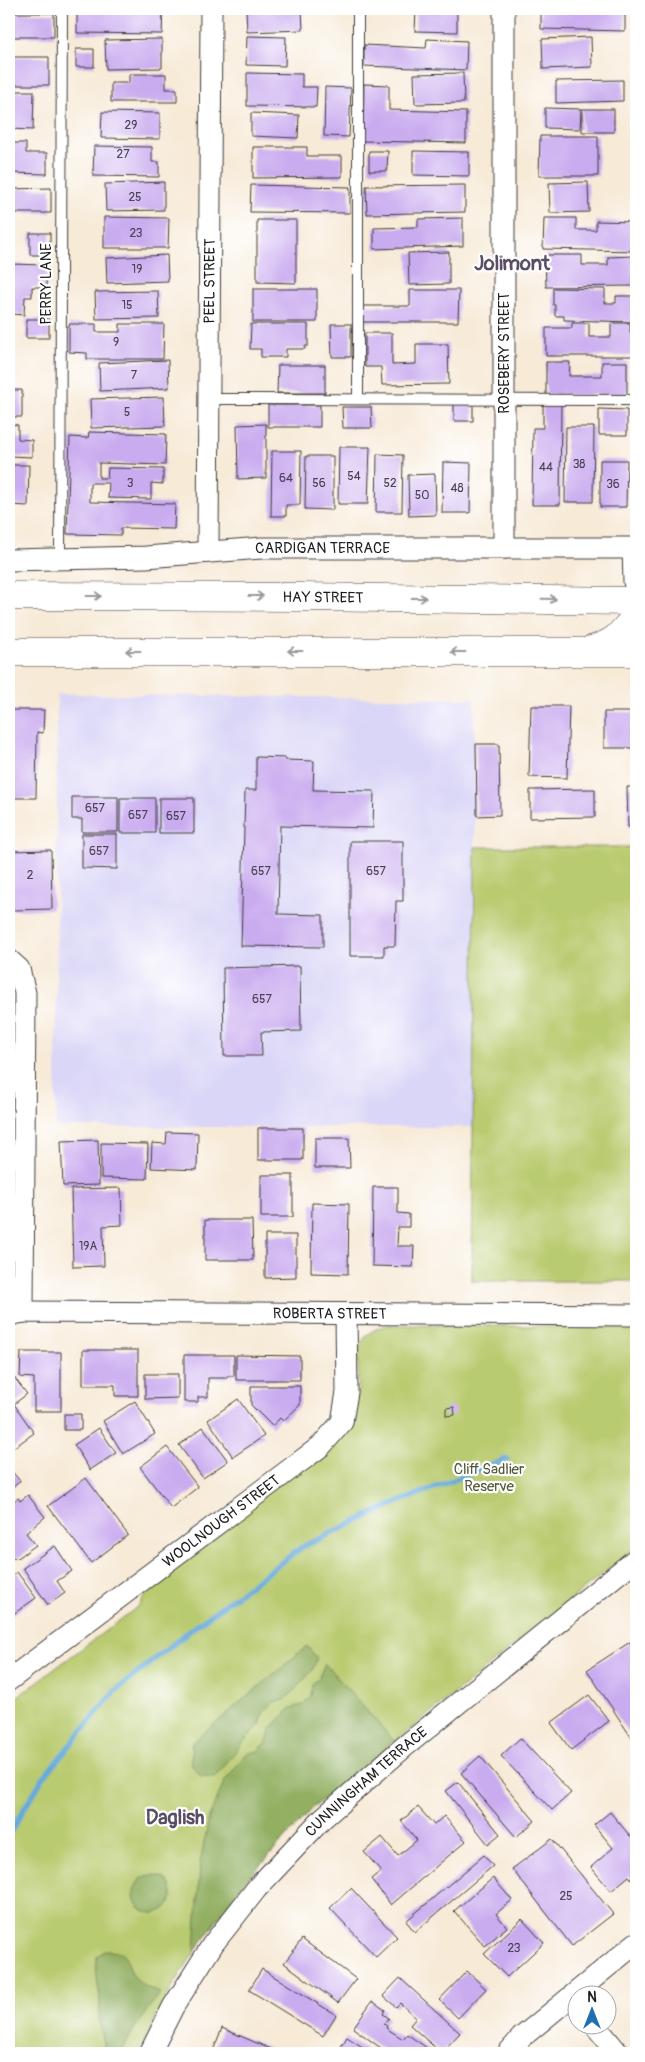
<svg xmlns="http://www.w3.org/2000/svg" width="645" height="2062" font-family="Pangolin,sans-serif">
  <rect width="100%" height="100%" fill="#fff"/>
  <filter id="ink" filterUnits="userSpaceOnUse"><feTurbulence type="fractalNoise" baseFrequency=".02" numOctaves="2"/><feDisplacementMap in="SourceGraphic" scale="10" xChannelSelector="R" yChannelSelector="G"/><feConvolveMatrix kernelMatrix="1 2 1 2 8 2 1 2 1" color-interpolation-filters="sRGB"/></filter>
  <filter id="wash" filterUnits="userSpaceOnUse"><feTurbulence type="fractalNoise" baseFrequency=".0096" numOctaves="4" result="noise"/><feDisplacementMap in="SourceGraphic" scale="20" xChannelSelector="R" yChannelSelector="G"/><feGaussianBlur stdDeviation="1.12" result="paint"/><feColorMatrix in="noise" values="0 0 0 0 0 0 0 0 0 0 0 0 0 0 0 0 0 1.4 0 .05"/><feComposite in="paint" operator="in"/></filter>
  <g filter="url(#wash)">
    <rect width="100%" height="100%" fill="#f7ead7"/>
    <path fill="#dad6f7" d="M57 694 474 699 475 847 473 1127H56Z"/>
    <path fill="#b9cb6f" stroke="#6a7446" d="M475 847H636V1281H472Z
      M388 1325 636 1327V1547L314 1807 243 1884 195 1951 165 1999 139 2053H9V1703L140 1605 150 1585 350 1428C353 1416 357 1404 358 1392 361 1361 348 1335 388 1325Z"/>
    <path fill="#92af62" stroke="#57663f" d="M307 1646 317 1658 312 1671 285 1700 274 1702 263 1713 260 1725 244 1741 215 1777 201 1776 192 1765 191 1744Z
      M325 1664 395 1742 314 1807 243 1884 195 1951 200 1863 209 1817 225 1781 246 1754 258 1751 267 1742 271 1728 291 1708 302 1705 311 1696 312 1685 320 1676Z
      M134 1894a19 19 0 1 1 38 0a19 19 0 1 1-38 0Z
      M105 1951 121 1952C127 1957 127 1961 130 1969 135 1983 147 1988 160 1993L135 2027 121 2053H106L99 2020 100 2001 96 1969 97 1956Z"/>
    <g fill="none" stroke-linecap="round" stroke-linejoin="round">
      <path stroke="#66aadb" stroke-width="5.5" d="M9 1834 43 1778 114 1692 198 1624 302 1547 396 1503 507 1459"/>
    </g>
    <g id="blocks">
      <path fill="#c9abef" d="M77 9H163L162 34 77 33Z
        M246 9H278V11L302 10 303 30 247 32Z
        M416 9H457V32L415 31Z
        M541 9H625V31L541 29Z
        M9 13H54V37H9Z
        M247 36 286 37 285 66 246 65Z
        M591 37 592 67 543 69 542 39Z
        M162 39V68L106 69 105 40Z
        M427 39 467 41 466 70 364 66V45L426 48Z
        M76 49H94V67H76Z
        M9 57H49V85H9Z
        M247 73 302 74V87H317L316 107 247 106Z
        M463 73 464 103 415 104 414 74Z
        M129 74H166V89H177V102H111V83H129Z
        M623 80V101L556 103V81Z
        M364 84 389 85V110L466 112V143L363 141Z
        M325 87 351 88 349 137 324 136Z
        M9 91H34L33 130 9 129Z
        M545 108 581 109 580 129 545 128Z
        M582 109H614V132H582Z
        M102 112 160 113V139L101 138Z
        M251 113 299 115 298 138 251 136Z
        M540 136H598V176H539Z
        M9 143H26V153H47V174L9 173Z
        M94 146 152 147V162H159V177L93 176Z
        M253 147H307V156H342V177L253 178Z
        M369 151H388L387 171H369Z
        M413 151 469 152V176L413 175Z
        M164 182V210L106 211 105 184Z
        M588 182 589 212 550 213 549 183Z
        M251 185 350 187V213L250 212Z
        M465 185V212L367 214 366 186Z
        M51 188V213H9V189Z
        M104 217 169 218 168 248H104Z
        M463 218V246L374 249V228L418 227V219Z
        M544 218H576V230H596V221L635 222V251L543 249Z
        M257 220H296V283L257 282Z
        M9 225H12V249H9Z
        M30 233H50V255H30Z
        M449 252V284L409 285 408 253Z
        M167 255 168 281 107 283 106 258Z
        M545 255H582V265H608V257L633 256V286L546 287Z
        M9 264 47 265 46 287H32V297H25L24 315 12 314V335H9Z
        M553 288 605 289V303H616V296H636V322L564 320V316H555V305H553Z
        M253 289H317V322H253Z
        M410 290H459L458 322H361V306H410Z
        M158 291 159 318 96 319 95 292Z
        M26 319H49V338H26Z
        M572 323H589V337H611V323H630V332H633V336H636V356H546V328H572Z
        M69 324H96V332H120V324H164L163 359H87V353L69 352Z
        M251 324H308V346H305V349H286V357H261V349H250Z
        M331 324H351V357H332Z
        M365 333H392V365L416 364V344H448L449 384 382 385 381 367H365Z
        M168 360 169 388 100 391 99 363Z
        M546 362H570L569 376H602V362H627V395H546Z
        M278 365H325V393H277Z
        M9 390H22V417H9Z
        M164 397 165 426 91 428 90 399Z
        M454 403H473V421H454Z
        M543 404H561L560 505H532L533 428H543Z
        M268 405H320V427H268Z
        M342 407H371L372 428H343Z
        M599 409 627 410V435H599Z
        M9 424 18 425V439L32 440V457L9 456Z
        M266 424V478L238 479 237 425Z
        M566 427H594L593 502H565Z
        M89 432 166 434 165 465 99 463V478H107L108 468 163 469V484L151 483V499L108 498 109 483H90V502L175 504 174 529 121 528V535L67 534 70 437 88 438Z
        M339 447H370L368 504H338Z
        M272 451H301L300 505H286V516H271Z
        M377 454 403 455 402 512H376Z
        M634 455H636V508H632Z
        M306 456H333V510L305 509Z
        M600 460H627L626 507H600Z
        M443 462 471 463 470 513H442Z
        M9 465H29L28 506 9 505Z
        M435 474 436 515 409 516 408 475Z
        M531 706H569L567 778 529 777Z
        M9 710H44L43 733 37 732 36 798H9V762H12V746H9Z
        M604 712H636V748H604Z
        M476 744H499L500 815 477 816Z
        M256 757 285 758V760L314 761 313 790 374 791 373 828 280 826 278 914 323 915V947L241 946 245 790H256Z
        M627 787H636V827H628Z
        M595 789V817L530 818V790Z
        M72 797H118V832H82V819H72Z
        M120 798H155V833H120Z
        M159 798H194V833H159Z
        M82 834H117V869L82 868Z
        M350 841H403V901H396L395 946H384V956H350Z
        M51 850 52 909 13 910 12 899H9V851Z
        M300 966 301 1031 261 1032 262 1056H224L223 968Z
        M258 1128H303V1160H258Z
        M167 1132 198 1133 197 1170 151 1168 152 1143 166 1144Z
        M315 1138H349L350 1168H315Z
        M98 1140 99 1185 63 1186 61 1141Z
        M101 1143 148 1144 147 1179 101 1178Z
        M261 1175H293V1217H261Z
        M373 1187H398V1213L409 1214V1227H398L397 1246H414L413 1267 372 1266Z
        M121 1188 122 1225 103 1226 104 1266 73 1267 71 1189Z
        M312 1203 349 1204 348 1274 311 1273Z
        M205 1220H252L253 1260H205Z
        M265 1235H296V1277L265 1278Z
        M83 1350H138V1396H115V1385H83Z
        M21 1352H61V1411H34V1378L20 1377Z
        M184 1355H234V1376H227V1378H208V1397H198V1402H184Z
        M236 1355 300 1356V1380H236Z
        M10 1372 27 1394 14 1404 34 1433 9 1451V1373Z
        M145 1374H178V1398L145 1399Z
        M251 1386H300V1405L283 1421 280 1418 272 1426 251 1405Z
        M238 1399 264 1436 233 1457 208 1420Z
        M135 1401 155 1434 123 1454 103 1421Z
        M454 1407 455 1415 446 1416V1408Z
        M64 1414H81V1430H64Z
        M203 1427 228 1461 203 1478 179 1445Z
        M99 1428 116 1453 90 1470 74 1445Z
        M167 1447 198 1487 171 1508 140 1467Z
        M9 1468 20 1481 9 1491Z
        M86 1478 128 1535 91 1563 48 1506Z
        M28 1495 45 1517 26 1533 36 1545 18 1558 16 1557 14 1559 9 1552V1505L18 1498 20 1501Z
        M55 1546 72 1571 57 1581 65 1593 48 1605 23 1568Z
        M17 1572 36 1598 9 1617V1578Z
        M630 1642 636 1653 635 1743 587 1670Z
        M589 1695 609 1721 571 1750 551 1723Z
        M520 1738 571 1793 552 1810 501 1756Z
        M480 1756 535 1821 516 1837 461 1773Z
        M458 1782 500 1834 488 1844 446 1791Z
        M418 1807 434 1825 444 1816 466 1841 391 1905 371 1879 381 1871 364 1852 382 1837 398 1856 417 1840 401 1821Z
        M610 1812 636 1843V1885L629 1876 611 1891 591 1867 613 1848 594 1825Z
        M552 1839 613 1914 572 1946 512 1869Z
        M484 1855 493 1866 415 1932 406 1921Z
        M493 1878 512 1900 496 1914 507 1927 485 1946 454 1911Z
        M351 1888 397 1937 376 1957 330 1908Z
        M522 1919 544 1943 507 1977 484 1954Z
        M302 1939 356 1979 338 2003 284 1963Z
        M262 1969 336 2015 323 2036 249 1990Z
        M467 1971 486 1989 458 2018 439 2000Z
        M400 1978 460 2033 441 2053 410 2025 416 2018 400 2003 396 2007 383 1996Z
        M372 2001 385 2010 383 2014 389 2018 384 2024 387 2026 386 2028 403 2039 407 2034 434 2053H388L353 2028Z
        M222 2028 280 2053H212Z
        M347 2037 372 2053H337Z"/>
    </g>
  </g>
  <g filter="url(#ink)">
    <use href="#blocks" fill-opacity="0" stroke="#3d3b38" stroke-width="1"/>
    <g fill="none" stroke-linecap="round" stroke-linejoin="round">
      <defs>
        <path id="service" d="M358 9V399
          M209 399 636 400
          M60 560 62 9"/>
        <g id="minor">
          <path d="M504 9V548"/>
          <path d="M633 548 634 582 636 586"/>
          <path id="s1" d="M208 552 211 9"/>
          <path id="s2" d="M9 560 146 557 262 548H636"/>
          <path d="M9 960 19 969 25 993 23 1312"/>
          <path id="s3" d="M9 1315 23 1312 636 1315"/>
          <path id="s4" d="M9 1680 321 1446 342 1422 347 1392 346 1314"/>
          <path d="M594 2024 618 2053"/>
          <path id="s5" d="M150 2053 173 2007 213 1944 257 1888 323 1818 404 1747 636 1559"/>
          <path d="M508 2053 522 2037 636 1943"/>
        </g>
        <g id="primary">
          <path id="s6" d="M9 596 299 597 636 601"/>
          <path d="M591 650C615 643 620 636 636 616"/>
          <path d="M9 652H636"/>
        </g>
      </defs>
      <use href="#service" stroke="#3d3b38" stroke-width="12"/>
      <use href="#minor" stroke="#3d3b38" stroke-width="23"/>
      <use href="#primary" stroke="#3d3b38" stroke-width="29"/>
      <use href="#service" stroke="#fff" stroke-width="10"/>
      <use href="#minor" stroke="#fff" stroke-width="21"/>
      <use href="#primary" stroke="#fff" stroke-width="28"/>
    </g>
    <defs><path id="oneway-shaft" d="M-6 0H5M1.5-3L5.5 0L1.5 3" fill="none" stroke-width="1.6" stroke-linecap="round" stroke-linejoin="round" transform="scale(1.25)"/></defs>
    <g stroke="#999">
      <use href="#oneway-shaft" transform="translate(94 596)"/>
      <use href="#oneway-shaft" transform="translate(256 596)"/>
      <use href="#oneway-shaft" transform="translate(419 598)"/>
      <use href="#oneway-shaft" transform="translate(549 599) rotate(1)"/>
      <use href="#oneway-shaft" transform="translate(133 651) rotate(180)"/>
      <use href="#oneway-shaft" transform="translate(295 651) rotate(-180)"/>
      <use href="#oneway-shaft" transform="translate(458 652) rotate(-180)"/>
    </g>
  </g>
  <g text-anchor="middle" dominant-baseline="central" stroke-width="4.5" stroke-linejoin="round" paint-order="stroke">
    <g font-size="12" fill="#474051">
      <text x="131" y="125">29</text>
      <text x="123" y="154">27</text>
      <text x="135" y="197">25</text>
      <text x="136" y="233">23</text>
      <text x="137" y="269">19</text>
      <text x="127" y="305">15</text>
      <text x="116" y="342">9</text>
      <text x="134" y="375">7</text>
      <text x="127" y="412">5</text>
      <text x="579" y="464">38</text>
      <text x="546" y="467">44</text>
      <text x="354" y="476">54</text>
      <text x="286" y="478">64</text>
      <text x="130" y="483">3</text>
      <text x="319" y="483">56</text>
      <text x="390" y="483">52</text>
      <text x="613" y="484">36</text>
      <text x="457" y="488">48</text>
      <text x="422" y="495">50</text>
      <text x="95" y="808">657</text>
      <text x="138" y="815">657</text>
      <text x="176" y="816">657</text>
      <text x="99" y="851">657</text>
      <text x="261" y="871">657</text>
      <text x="376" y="871">657</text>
      <text x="30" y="875">2</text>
      <text x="262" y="999">657</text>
      <text x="88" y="1246">19A</text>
      <text x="566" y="1896">25</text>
      <text x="514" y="1948">23</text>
    </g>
    <g font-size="15" fill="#1c1c1c" stroke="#fff">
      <text stroke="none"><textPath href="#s1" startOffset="271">PEEL STREET</textPath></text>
      <text transform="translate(46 284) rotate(-90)">PERRY LANE</text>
      <text transform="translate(504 353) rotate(-90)">ROSEBERY STREET</text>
      <text stroke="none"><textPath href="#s2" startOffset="314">CARDIGAN TERRACE</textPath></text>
      <text stroke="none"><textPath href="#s6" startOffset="314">HAY STREET</textPath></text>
      <text stroke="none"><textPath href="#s3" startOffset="321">ROBERTA STREET</textPath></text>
      <text stroke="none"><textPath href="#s4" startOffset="265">WOOLNOUGH STREET</textPath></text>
      <text stroke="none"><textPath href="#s5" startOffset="350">CUNNINGHAM TERRACE</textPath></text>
    </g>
    <g font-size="15" fill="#535939" stroke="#fff">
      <text x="489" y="1469">Cliff Sadlier<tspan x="489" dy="17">Reserve</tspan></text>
    </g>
    <g font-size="20" font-weight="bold" fill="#594e66" stroke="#fff">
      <text x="512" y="263">Jolimont</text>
      <text x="175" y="1817">Daglish</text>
    </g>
  </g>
  <rect width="645" height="2062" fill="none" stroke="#fff" stroke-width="30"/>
  <g transform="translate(592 2010)"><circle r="24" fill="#ffffff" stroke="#a4a4a4"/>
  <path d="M0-4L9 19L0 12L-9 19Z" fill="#1f6fb2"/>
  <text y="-8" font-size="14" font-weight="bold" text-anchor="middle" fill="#1c1c1c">N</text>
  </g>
</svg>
